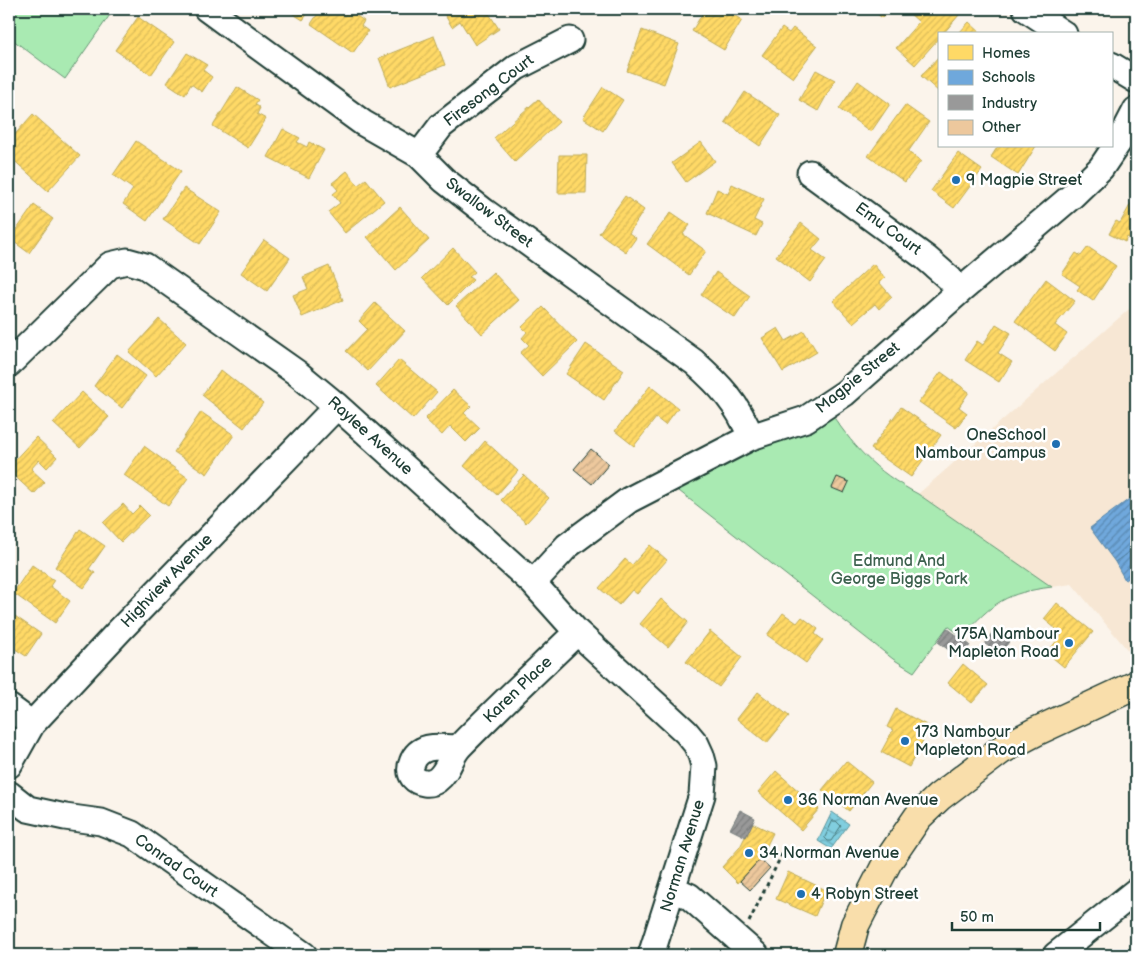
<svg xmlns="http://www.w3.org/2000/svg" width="1145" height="964" font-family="'Balsamiq Sans',sans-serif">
  <defs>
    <pattern id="water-waves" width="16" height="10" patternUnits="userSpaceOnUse" patternTransform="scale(1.25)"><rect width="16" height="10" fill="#81cedf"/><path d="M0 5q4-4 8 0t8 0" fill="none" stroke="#69a8b6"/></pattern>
    <pattern id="homes-hatch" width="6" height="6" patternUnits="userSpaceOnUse" patternTransform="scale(1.25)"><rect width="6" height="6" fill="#ffd966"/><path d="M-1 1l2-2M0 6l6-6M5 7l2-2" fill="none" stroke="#dabb59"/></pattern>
    <pattern id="schools-hatch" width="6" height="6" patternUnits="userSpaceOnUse" patternTransform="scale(1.25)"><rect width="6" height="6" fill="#6fa8dc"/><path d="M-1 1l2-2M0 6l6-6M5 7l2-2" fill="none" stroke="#5b8ab3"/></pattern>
    <pattern id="industry-hatch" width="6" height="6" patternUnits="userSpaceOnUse" patternTransform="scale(1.25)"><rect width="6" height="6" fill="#999"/><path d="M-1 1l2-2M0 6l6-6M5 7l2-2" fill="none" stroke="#7c7e7e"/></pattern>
    <pattern id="building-hatch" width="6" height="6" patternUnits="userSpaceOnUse" patternTransform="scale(1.25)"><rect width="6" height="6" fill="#edc89d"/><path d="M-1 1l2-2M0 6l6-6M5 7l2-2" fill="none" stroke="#cbad88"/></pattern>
  </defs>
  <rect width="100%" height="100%" fill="#fbf4eb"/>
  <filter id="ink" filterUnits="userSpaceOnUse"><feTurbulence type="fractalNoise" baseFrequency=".02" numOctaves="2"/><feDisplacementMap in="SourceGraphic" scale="10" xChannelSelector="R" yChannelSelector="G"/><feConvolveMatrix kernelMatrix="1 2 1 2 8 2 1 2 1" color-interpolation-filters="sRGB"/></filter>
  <g filter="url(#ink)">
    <path fill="#f7e7d4" d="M1136 303V660L1072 584 1052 587 918 494Z"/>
    <path fill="#a9eab2" stroke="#649473" d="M9 9H114L65 79 9 37Z
      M826 406C853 446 874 471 918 494L1052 587C1005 593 994 602 962 636L948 626 914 672 893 659 665 480Z"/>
    <path fill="url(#water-waves)" stroke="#5a949b" d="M832 812 849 824 831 849 818 841Z"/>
    <path fill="url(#homes-hatch)" stroke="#bcaa57" d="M285 9H311L303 20Z
      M321 9H347L364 21 361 26 368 31 353 53 311 24Z
      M447 9H486L499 29 475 45 460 21 452 27 443 12Z
      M705 9H723L742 20 724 50 692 31Z
      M872 9H890L882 18Z
      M911 9H952L959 15 943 34H939V38L915 65 896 48 919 22 908 12Z
      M138 17 174 42 151 75 115 50Z
      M969 22 982 34H958Z
      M782 28 789 33 793 28 817 46 793 78 762 55Z
      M642 30 679 44 664 84 627 71Z
      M434 36 445 65 390 87 379 58Z
      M187 53 207 65 203 70 212 77 202 92 191 84 185 95 167 83Z
      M939 56V92L921 76Z
      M816 70 835 80 818 111 799 100Z
      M858 81 890 104 871 132 839 109Z
      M237 87 258 100 255 104 260 108 257 114 266 119 248 148 213 126Z
      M603 87 623 100 603 131 583 118Z
      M745 92 780 115 760 146 725 122Z
      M538 99 559 122 515 162 494 138Z
      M905 105 929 122 908 152 921 161 905 182 868 156Z
      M33 114 80 156 48 191 9 156V141Z
      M283 129 300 138 297 142 307 147 309 142 324 150 309 178 268 157Z
      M136 141 181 171 147 221 123 204 133 189 113 175Z
      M701 142 715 161 686 182 672 163Z
      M998 146H1036L1018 175 991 157Z
      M958 153 982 170 954 208 931 191Z
      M559 155H587L586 193H558Z
      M347 171 358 185 366 179 384 201 345 233 328 212 340 203 333 194 338 190 332 183Z
      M732 184 764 199 754 220 762 224 756 236 707 213 717 189 728 194Z
      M184 188 221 212 200 244 163 219Z
      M625 196 644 210 629 233 636 238 626 252 599 233Z
      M1133 200 1136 202V242L1127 237 1125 242 1109 234 1116 221 1120 223Z
      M34 205 53 219 29 253 10 239Z
      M400 207 429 240 396 270 367 237Z
      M671 212 690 225 683 234 706 251 689 275 647 244Z
      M801 223 821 239 812 250 826 260 810 282 776 256Z
      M264 240 290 258 267 291 241 273Z
      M1088 247 1116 266 1093 301 1077 290 1080 286 1062 274 1076 253 1081 256Z
      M453 248 475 272 469 277 473 280 448 305 422 278Z
      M873 264 885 278 879 282 892 297 879 309 875 304 853 323 833 301Z
      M329 266 343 300 302 317 293 295 308 289 303 277Z
      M493 272 519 300 482 334 456 306Z
      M716 272 750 296 735 318 701 295Z
      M1046 279 1075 301 1055 325 1067 334 1055 351 1015 321Z
      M9 283 16 289 9 297Z
      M375 303 405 331 368 371 346 351 367 329 359 321Z
      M543 307 577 342 542 376 520 353 529 345 522 338 527 332 522 327Z
      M159 319 186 343 156 376 129 352Z
      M996 324 1011 333 998 353 1012 362 999 382 965 360 977 341 983 345Z
      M778 328 786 341 804 331 817 352 783 372 762 338Z
      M586 344 624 370 604 400 566 374Z
      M117 354 146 376 122 408 94 386Z
      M399 360 437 392 413 419 376 386Z
      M221 370 263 403 244 428 202 395Z
      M941 372 969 392 959 407 967 413 956 428 919 402Z
      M650 386 678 408 665 425 656 418 634 446 615 431Z
      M453 390 471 406 464 413 480 428 466 442 450 426 442 435 425 419Z
      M82 392 109 417 80 448 53 423Z
      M901 407 941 435 911 477 871 449Z
      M201 412 234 435 207 474 174 452Z
      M36 437 57 457 47 468 39 460 31 469 45 482 34 494 9 471V466Z
      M485 441 518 471 497 495 464 466Z
      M144 446 188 478 168 506 124 475Z
      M524 475 549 498 526 523 501 500Z
      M123 504 132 514 140 506 149 515 121 542 103 523Z
      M80 529 105 546 89 569 95 573 84 588 55 567Z
      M650 545 667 560 637 594 632 590 619 605 599 588 625 559 632 565Z
      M32 565 54 580 50 586 70 601 55 623 13 593Z
      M661 599 688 622 668 647 640 624Z
      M1057 603 1093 632 1064 667 1047 653 1062 634 1044 619Z
      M9 612 41 634 26 656 12 647 9 652Z
      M783 613 797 623 802 617 818 629 815 634 823 640 806 663 767 635Z
      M710 631 742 657 719 687 686 662Z
      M963 664 988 685 972 703 948 683Z
      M758 692 789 716 767 743 737 719Z
      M896 709 930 727 909 767 881 752 893 730 887 727Z
      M846 761 872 782 849 811 822 790Z
      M776 771 819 809 801 830 758 792Z
      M752 823 773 833 760 859 738 883 722 867 740 847Z
      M788 872 826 890 815 916 776 899Z"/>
    <path fill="url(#schools-hatch)" stroke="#5788aa" d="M1136 494V547L1115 562 1090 528Z
      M1136 547V575L1125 580 1115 562Z"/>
    <path fill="url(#industry-hatch)" stroke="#747d7b" d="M947 628 970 645 961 659 938 642Z
      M995 628 1011 639 1000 654 985 644Z
      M740 810 755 818 746 837 730 829Z"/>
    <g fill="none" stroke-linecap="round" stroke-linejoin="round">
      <path stroke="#467778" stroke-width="1" d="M833 821H836L841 826 831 841H828L825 838Z"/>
    </g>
    <path fill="url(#building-hatch)" stroke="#1f3d34" d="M591 449 609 464 592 484 574 469Z
      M837 477 849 482 844 493 832 488Z
      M760 859 770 868 750 890 740 881Z"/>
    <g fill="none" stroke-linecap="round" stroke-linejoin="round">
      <defs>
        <path id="minor" d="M207 9 363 123 419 155 444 180 485 212 694 362C720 385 738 404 751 437
          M1026 9 1064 34
          M1111 65 1136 80
          M419 155 441 126 517 67 570 40
          M810 173 926 258 950 279 959 292
          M9 364 110 265 127 261 145 266 297 373 337 406 533 583 577 632 686 732 696 744 701 755 704 766 702 795 651 955
          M533 583 567 546 629 500 751 437 806 419 845 393 959 292 1072 196 1101 168 1122 137 1136 110
          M9 707 32 724
          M458 748C440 747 419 743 412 763 410 767 410 773 413 777 419 784 430 785 437 780 449 771 450 756 460 746 498 707 538 670 577 632
          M9 765 32 724 120 630 337 406
          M9 794 28 809 65 817 101 822 132 834 304 955
          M673 889 689 896 756 955
          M1056 955 1136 891"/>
        <path id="major" d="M847 955 855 925 888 861 918 817 939 797 1001 750 1037 731 1136 685"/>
      </defs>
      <use href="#minor" stroke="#1f3d34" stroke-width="29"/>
      <use href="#major" stroke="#1f3d34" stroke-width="31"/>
      <path stroke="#1f3d34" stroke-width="3" stroke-dasharray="4 4" stroke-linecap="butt" d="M749 922 786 846"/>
      <use href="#minor" stroke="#fff" stroke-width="25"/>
      <use href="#major" stroke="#f9deab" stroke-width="28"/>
    </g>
  </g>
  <g fill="#1f6fb2" stroke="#fff" stroke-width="2">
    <circle cx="956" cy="180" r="5"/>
    <circle cx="1056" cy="444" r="5"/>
    <circle cx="1069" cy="643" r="5"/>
    <circle cx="905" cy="741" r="5"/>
    <circle cx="788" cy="800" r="5"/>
    <circle cx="749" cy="853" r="5"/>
    <circle cx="801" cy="894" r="5"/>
  </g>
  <g text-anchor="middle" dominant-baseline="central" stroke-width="5" stroke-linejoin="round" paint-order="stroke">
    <g font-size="16" fill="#1f3d34" stroke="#fff">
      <text transform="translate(489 91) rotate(-37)">Firesong Court</text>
      <text transform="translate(489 213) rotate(37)">Swallow Street</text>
      <text transform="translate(888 229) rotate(36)">Emu Court</text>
      <text transform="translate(858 378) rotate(-39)">Magpie Street</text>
      <text transform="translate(370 436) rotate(42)">Raylee Avenue</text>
      <text transform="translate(167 581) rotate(-46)">Highview Avenue</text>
      <text transform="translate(518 690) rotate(-44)">Karen Place</text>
      <text transform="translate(683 856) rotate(-73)">Norman Avenue</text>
      <text transform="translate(176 866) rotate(35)">Conrad Court</text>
    </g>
    <g font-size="16" fill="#1f3d34" stroke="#fff" text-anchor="start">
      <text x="966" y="180">9 Magpie Street</text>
      <text x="1046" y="435" text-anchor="end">OneSchool<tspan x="1046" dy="18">Nambour Campus</tspan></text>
      <text x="1059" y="634" text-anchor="end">175A Nambour<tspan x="1059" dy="18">Mapleton Road</tspan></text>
      <text x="915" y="732">173 Nambour<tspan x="915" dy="18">Mapleton Road</tspan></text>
      <text x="798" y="800">36 Norman Avenue</text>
      <text x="759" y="853">34 Norman Avenue</text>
      <text x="811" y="894">4 Robyn Street</text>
    </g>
    <g font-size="16" fill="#3b604d" stroke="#fff">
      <text x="899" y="561">Edmund And<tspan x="899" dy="18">George Biggs Park</tspan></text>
    </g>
  </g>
  <rect width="1145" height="964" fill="none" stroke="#fff" stroke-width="30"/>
  <rect x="15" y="15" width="1115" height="934" fill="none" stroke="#1f3d34" stroke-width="2" filter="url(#ink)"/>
  <rect x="938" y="32" width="175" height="115" fill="#ffffff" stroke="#a5b1ae"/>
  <rect x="948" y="45" width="25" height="15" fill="#ffd966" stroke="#a5b1ae"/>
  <text x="982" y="58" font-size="15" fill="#1f3d34">Homes</text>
  <rect x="948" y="70" width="25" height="15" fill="#6fa8dc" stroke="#a5b1ae"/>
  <text x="982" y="82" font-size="15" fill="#1f3d34">Schools</text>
  <rect x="948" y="95" width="25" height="15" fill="#999999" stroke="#a5b1ae"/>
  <text x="982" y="108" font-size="15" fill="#1f3d34">Industry</text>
  <rect x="948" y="120" width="25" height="15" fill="#edc89d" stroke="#a5b1ae"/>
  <text x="982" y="132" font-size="15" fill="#1f3d34">Other</text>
  <path d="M952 922v8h148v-8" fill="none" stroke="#1f3d34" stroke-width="2.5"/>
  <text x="960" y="922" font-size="15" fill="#1f3d34" stroke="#ffffff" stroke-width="4" paint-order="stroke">50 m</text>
</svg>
